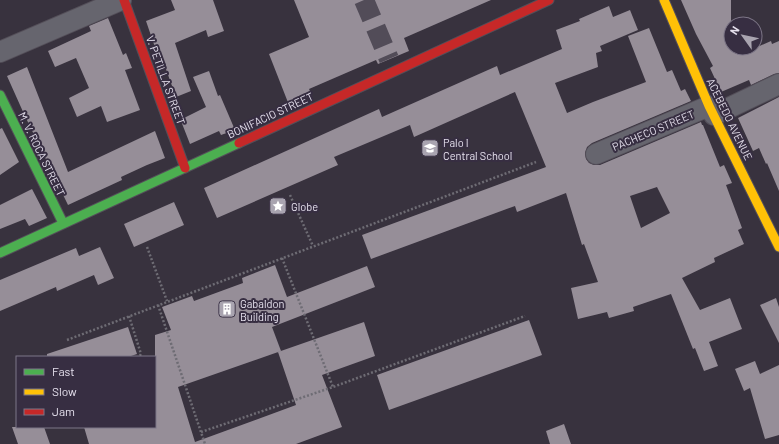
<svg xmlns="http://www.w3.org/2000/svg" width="779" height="444" font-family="Barlow,sans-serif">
  <rect width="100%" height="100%" fill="#38323e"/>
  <path fill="#968e98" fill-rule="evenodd" d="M171 0H213L224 31 208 37 206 30 175 43 191 91 176 97 163 61 160 62 146 21 175 10Z
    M294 0H491L404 38 409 51 378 64 376 60 309 89 312 95 289 105 269 54 309 37Z
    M681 0H731V48H755L771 41 772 44 779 41V73L774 74 751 85 749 80 721 92 710 68 713 66 696 34Z
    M609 6 613 17 630 10 638 30 600 46 602 51 596 53 598 67 555 83 567 113 593 102 646 82 628 36 649 28 667 72 672 70 681 91 685 89 691 101 592 143 587 147 585 153 586 159 589 163 594 165H600L701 122 702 125H703L720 167 724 165 732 183 726 185 742 228 738 230 744 244 714 258 715 262 682 278 700 310 730 298 742 329 709 342 718 366 704 371 695 348 693 349 671 294 633 307 634 311 609 318 607 312 578 319 571 288 598 282 584 244 582 245 566 193 517 212 515 206 371 259 362 235 546 167 515 92 414 137 410 125 334 157 338 165 217 218 204 188 379 109 382 117 497 66 500 75 562 49 556 30 580 21 579 19ZM657 187 670 213 641 228 630 196Z
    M108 18 123 55 126 53 132 68 125 70 140 110 107 122 101 106 77 117 69 98 89 88 76 58 55 67 48 51 91 31 89 26Z
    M27 67 68 172 155 131 165 158 147 165 121 177 122 180 68 205 24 114 7 76Z
    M209 71 218 96 220 95 235 130 221 135 219 131 190 144 181 121 184 120V118L206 107 193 77Z
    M779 97V191L767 163 766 164 759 148 753 151 738 118Z
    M2 128 19 162 0 175V129Z
    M32 189 47 218 29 226 25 219 0 229V205Z
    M174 202 184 225 134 247 124 224Z
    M100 247 114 278 98 285 94 275 57 291 56 287 0 311V280L76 248 79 256Z
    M275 265 287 297 367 266 375 287 272 327 281 351 178 387 195 442 296 405 278 352 364 322 375 356 322 375 342 427 296 444H89L84 427H155V335L171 330 162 307 192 296 194 301 243 283 242 278Z
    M776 298 779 307V343L760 305Z
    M529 320 542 355 389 410 377 375Z
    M128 327 137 354 128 357H47V354Z
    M755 361 760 374 779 365V435L765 439 750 388 744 391 735 369Z
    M564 424 571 444H550L546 431Z
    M12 427H44L50 444H18Z"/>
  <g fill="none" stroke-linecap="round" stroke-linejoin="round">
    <path stroke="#524c58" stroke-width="20" stroke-dasharray="20 10" stroke-linecap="butt" d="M364 0 389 59"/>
    <defs>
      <path id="street" d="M0 52 121 0
        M714 115 779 84
        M596 154 709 106"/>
      <path id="fast" d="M0 95 63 223
        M0 253 239 143"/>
      <path id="slow" d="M664 0 709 106 779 247"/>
      <path id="jam" d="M124 0 185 168
        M239 143 549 0"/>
    </defs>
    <use href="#street" stroke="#544f59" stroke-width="22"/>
    <use href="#fast" stroke="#544f59" stroke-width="11"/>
    <use href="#slow" stroke="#544f59" stroke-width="11"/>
    <use href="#jam" stroke="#544f59" stroke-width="11"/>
    <path stroke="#6e6c74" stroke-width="2.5" stroke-dasharray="2 2" stroke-linecap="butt" d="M290 195 313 246
      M147 247 167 301
      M282 258 333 387
      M158 305 205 444
      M129 316 141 354 139 357
      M67 340 536 162
      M201 432 333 387 525 316"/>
    <use href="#street" stroke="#66656e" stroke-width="20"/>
    <use href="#fast" stroke="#4caf50" stroke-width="9"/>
    <use href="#slow" stroke="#ffc107" stroke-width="9"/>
    <use href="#jam" stroke="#c62828" stroke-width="9"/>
  </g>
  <defs>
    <symbol id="school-square" viewBox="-11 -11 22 22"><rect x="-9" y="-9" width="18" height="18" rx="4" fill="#a9a4b0" stroke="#372e42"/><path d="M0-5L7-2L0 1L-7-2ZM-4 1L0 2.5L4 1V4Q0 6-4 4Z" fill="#fff"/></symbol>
    <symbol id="sight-square" viewBox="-11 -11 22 22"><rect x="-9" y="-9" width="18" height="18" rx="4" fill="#a9a4b0" stroke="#372e42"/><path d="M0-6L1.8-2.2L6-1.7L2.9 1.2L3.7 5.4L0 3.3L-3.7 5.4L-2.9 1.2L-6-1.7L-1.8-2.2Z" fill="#fff"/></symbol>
    <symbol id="building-square" viewBox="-11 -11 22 22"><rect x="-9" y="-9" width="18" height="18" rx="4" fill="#a9a4b0" stroke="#372e42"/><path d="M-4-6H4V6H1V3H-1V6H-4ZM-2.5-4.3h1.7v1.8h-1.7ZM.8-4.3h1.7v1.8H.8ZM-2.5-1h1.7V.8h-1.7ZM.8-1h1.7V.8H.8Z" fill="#fff"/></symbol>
  </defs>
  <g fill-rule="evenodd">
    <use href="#school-square" x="420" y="138" width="20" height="20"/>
    <use href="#sight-square" x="268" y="196" width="20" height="20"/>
    <use href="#building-square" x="217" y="299" width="20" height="20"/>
  </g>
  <g text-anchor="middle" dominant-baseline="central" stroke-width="4" stroke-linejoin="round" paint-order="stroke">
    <g font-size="11" fill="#e6e1ee" stroke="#372e42">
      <text transform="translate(166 80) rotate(70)">V. PETILLA STREET</text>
      <text transform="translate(270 115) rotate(-25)">BONIFACIO STREET</text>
      <text transform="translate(730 119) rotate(64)">ACEBEDO AVENUE</text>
      <text transform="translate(653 130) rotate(-23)">PACHECO STREET</text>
      <text transform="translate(42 154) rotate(64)">M. V. ROCA STREET</text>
    </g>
    <g font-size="11" fill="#e6e1ee" stroke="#372e42" text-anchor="start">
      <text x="443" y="142">Palo I<tspan x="443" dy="13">Central School</tspan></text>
      <text x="291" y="206">Globe</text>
      <text x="240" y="303">Gabaldon<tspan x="240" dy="13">Building</tspan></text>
    </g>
  </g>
  <rect x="16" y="356" width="140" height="72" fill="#372e42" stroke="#7d7687"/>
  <rect x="24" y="369" width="20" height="6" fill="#4caf50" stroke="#7d7687"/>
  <text x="52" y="376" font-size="12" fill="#e6e1ee">Fast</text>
  <rect x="24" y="389" width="20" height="6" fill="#ffc107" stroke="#7d7687"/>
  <text x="52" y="396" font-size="12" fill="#e6e1ee">Slow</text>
  <rect x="24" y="409" width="20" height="6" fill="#c62828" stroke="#7d7687"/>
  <text x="52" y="416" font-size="12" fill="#e6e1ee">Jam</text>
  <g transform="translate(743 36) rotate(303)"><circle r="19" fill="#372e42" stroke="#7d7687"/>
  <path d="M0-3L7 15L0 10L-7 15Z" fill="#a9a4b0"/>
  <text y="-6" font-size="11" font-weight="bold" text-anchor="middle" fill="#e6e1ee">N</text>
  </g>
</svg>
